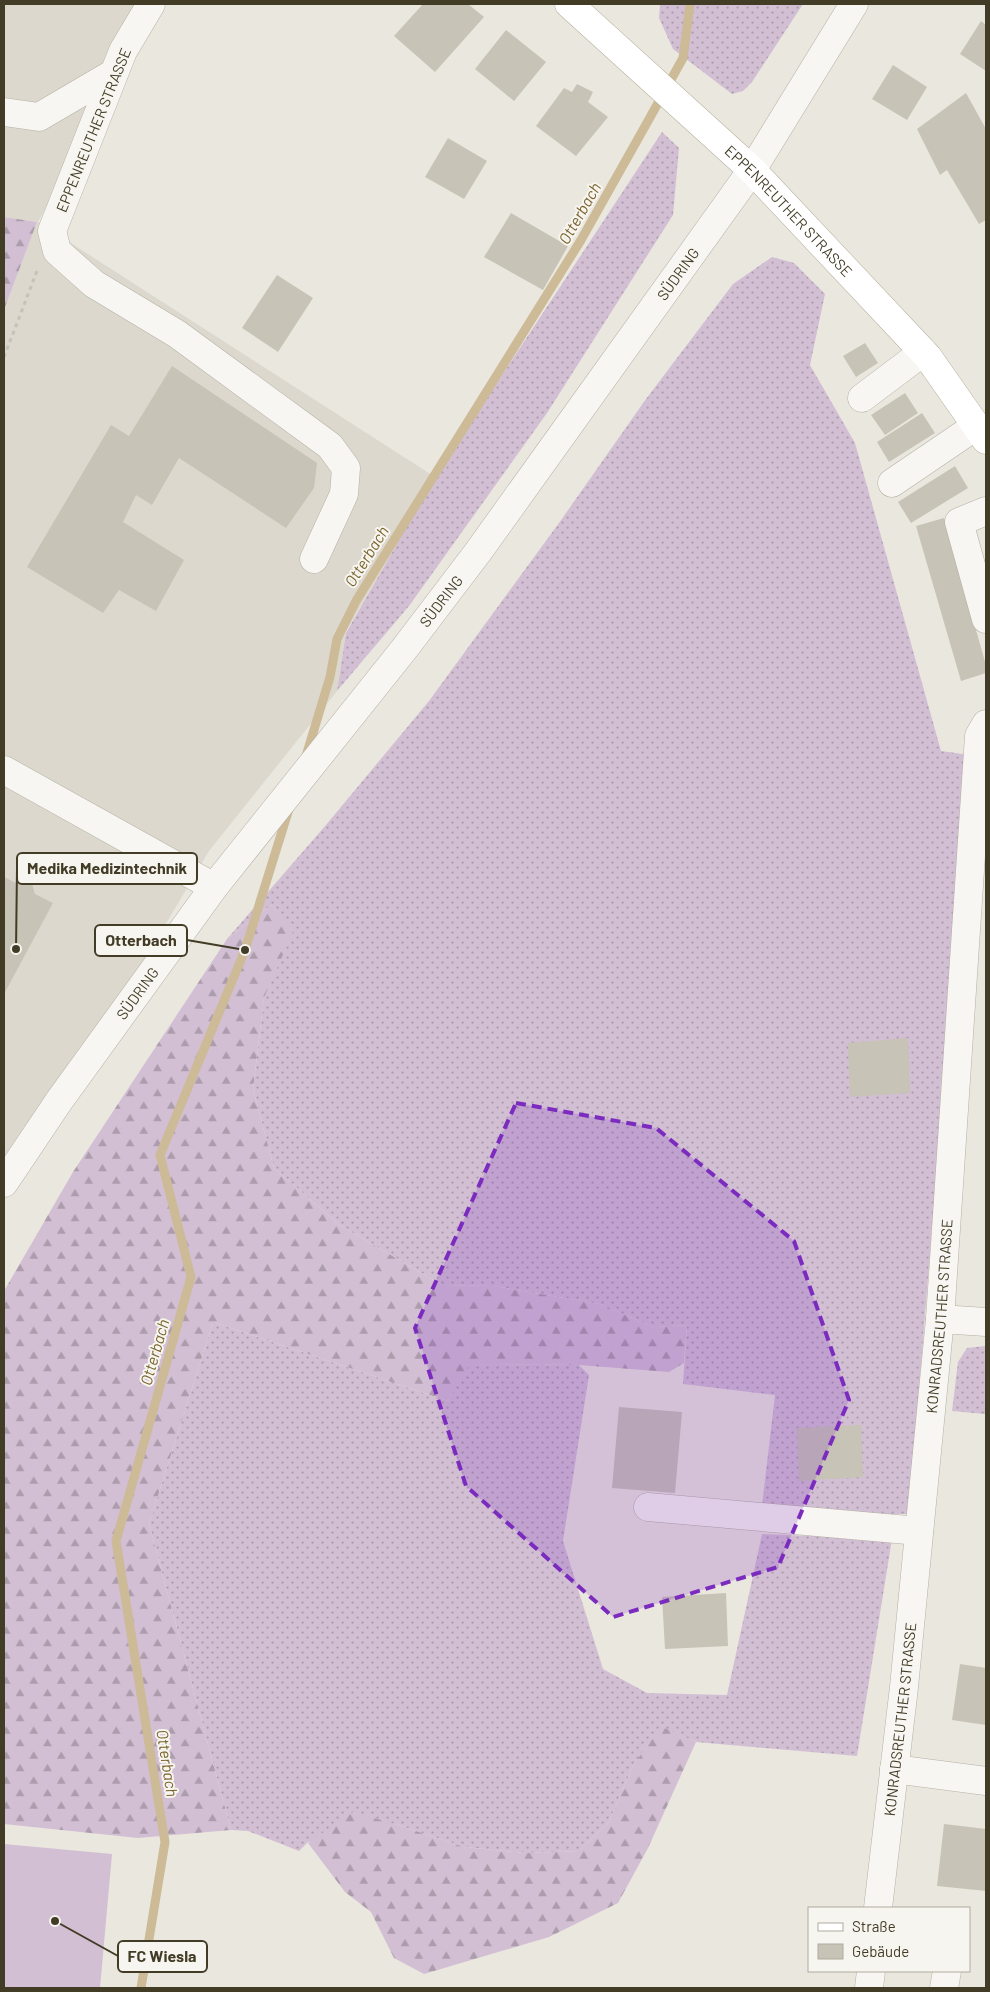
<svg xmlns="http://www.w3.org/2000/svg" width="990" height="1992" font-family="Barlow,sans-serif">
  <defs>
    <pattern id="grass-dots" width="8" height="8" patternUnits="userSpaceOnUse" patternTransform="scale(1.25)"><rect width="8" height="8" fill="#d2bfd4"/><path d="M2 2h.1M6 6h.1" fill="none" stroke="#ac9cac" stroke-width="1.8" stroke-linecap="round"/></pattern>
    <pattern id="forest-firs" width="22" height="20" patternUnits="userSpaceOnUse" patternTransform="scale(1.25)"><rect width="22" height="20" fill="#d2bfd4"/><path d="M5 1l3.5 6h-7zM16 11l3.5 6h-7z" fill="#ac9cac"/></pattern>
  </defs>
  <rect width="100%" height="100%" fill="#eae7df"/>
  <path fill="#dcd8cd" d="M4 4H135L69 166 38 222 435 477 346 632 337 691 209 851 4 1197V310L37 222 4 217Z"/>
  <path fill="url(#grass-dots)" d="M660 4H803L752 82 743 91 732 94 673 49 659 18Z
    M662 132 679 148 673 215 547 413 409 606 337 691 346 633 435 477Z
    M772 257 794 263 825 294 810 365 855 443 941 751 970 755 909 1514H880L762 1506 775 1395 683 1384 687 1325 653 1327 600 1304 494 1286 442 1285 341 1226 274 1168 253 1089 264 998 292 932 271 905 227 939 326 825 429 701 559 523 646 399 733 284Z
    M213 1322 448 1401 469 1364 579 1365 589 1375 563 1541 603 1669 647 1693 727 1695 762 1534 892 1539 857 1756 696 1742 660 1727 633 1766 609 1822 579 1851 527 1853 464 1847 395 1824 308 1842 299 1851 248 1831 231 1830 149 1524Z
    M986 1346V1416L985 1414 952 1411 958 1362 967 1348Z"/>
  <path fill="url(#forest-firs)" d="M4 217 37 222 4 310Z
    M271 905 293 932 264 998 253 1089 274 1168 341 1226 442 1285 494 1286 600 1304 653 1327 687 1325 684 1363 669 1372 579 1365 470 1364 448 1401 213 1322 149 1524 231 1830 138 1838 4 1824V1291L73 1172 227 939Z
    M660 1726 696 1742 648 1848 618 1903 549 1937 424 1974 394 1958 371 1912 345 1892 308 1843 353 1812 395 1824 464 1847 527 1853 579 1851 609 1822 633 1766Z"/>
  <path fill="#d2bfd4" d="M4 1844 112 1854 100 1988H4Z"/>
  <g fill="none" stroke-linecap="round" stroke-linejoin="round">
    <path stroke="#cdba96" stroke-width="9" d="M306 756 330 677 337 639 356 601 581 240 648 121 683 58 690 4
      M141 1988 165 1842 116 1541 191 1277 160 1155 245 950 289 809"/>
  </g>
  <path fill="#c7c3b6" d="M423 4H468L484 17 435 72 394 36Z
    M981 21 986 25V71L960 54Z
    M506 30 546 62 514 101 475 69Z
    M893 65 927 87 907 120 872 99Z
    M577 84 593 92 588 102 608 117 576 156 536 126 564 88 572 92Z
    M966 93 986 129V220L979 224 947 170 940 175 917 129Z
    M448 138 487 161 464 199 425 177Z
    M511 213 568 246 543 290 484 257Z
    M277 275 313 298 278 352 242 328Z
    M865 343 878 363 856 377 843 356Z
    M172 366 317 463 314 488 286 528 179 458 152 505 136 495 123 522 184 560 156 611 119 590 103 613 27 567 111 425 129 436Z
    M905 393 918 413 885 435 871 415Z
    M922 413 935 433 889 462 877 442Z
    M955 466 968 488 911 523 898 502Z
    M944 518 986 665V673L961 681 916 526Z
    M4 877 18 884 31 880 35 894 53 903 4 994Z
    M908 1038 910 1093 850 1097 848 1043Z
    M619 1407 682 1412 675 1493 612 1488Z
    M861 1425 863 1477 799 1481 797 1428Z
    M726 1593 728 1646 665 1649 662 1597Z
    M960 1664 986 1668V1725L952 1720Z
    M944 1824 986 1829V1891L937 1886Z"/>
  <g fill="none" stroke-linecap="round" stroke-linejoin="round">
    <defs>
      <g id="minor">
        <path d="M151 4 123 51 52 231 57 251 94 284 177 334 330 446 346 468 344 494 314 559"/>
        <path d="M4 112 39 117 114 73"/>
        <path d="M862 398 923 352"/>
        <path d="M892 483 976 426"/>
        <path d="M986 511 959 522 986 619"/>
        <path d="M4 770 214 887"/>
        <path id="s1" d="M4 1183 59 1101 214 887 405 648 478 552 752 170 854 4"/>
        <path d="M940 1319 986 1322"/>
        <path d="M648 1507 919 1531"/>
        <path d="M894 1769 986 1781"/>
        <path id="s2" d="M878 1908 904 1687 940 1319 979 736 986 724"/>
        <path d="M869 1988 871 1971"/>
        <path d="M944 1988 947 1971"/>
      </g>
      <g id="major">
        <path id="s3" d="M569 4 752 170 928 357 986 440"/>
      </g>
    </defs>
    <use href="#minor" stroke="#b4b0a4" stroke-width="29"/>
    <use href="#major" stroke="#b7b09d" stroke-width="29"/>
    <path stroke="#c5c2b9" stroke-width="3" stroke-dasharray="4 4" stroke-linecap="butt" d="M4 357 37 271"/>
    <use href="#minor" stroke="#f8f6f2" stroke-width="28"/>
    <use href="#major" stroke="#fff" stroke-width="28"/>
  </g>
  <path fill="#7b2cbf" fill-opacity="0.2" stroke="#7b2cbf" stroke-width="4" stroke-dasharray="10 6" stroke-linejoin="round" d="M516 1103 656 1128 794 1241 849 1400 778 1567 613 1617 466 1486 415 1328Z"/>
  <g text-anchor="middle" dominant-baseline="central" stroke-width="4" stroke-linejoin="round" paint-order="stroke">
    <g font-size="15" fill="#423c26" stroke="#f7f5ef">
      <text transform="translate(93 130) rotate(-68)">EPPENREUTHER STRASSE</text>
      <text stroke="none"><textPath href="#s3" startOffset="302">EPPENREUTHER STRASSE</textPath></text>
      <text stroke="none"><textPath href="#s1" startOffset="1132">SÜDRING</textPath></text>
      <text stroke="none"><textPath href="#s1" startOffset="728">SÜDRING</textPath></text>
      <text stroke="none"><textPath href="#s1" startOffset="232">SÜDRING</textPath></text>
      <text stroke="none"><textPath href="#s2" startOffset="595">KONRADSREUTHER STRASSE</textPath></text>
      <text stroke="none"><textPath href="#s2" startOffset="190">KONRADSREUTHER STRASSE</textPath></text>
    </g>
    <g font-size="16" font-style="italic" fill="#7a622c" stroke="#f7f5ef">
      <text transform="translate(579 213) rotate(-60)">Otterbach</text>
      <text transform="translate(366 556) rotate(-58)">Otterbach</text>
      <text transform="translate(154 1352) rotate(-74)">Otterbach</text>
      <text transform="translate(168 1763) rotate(81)">Otterbach</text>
    </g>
  </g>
  <path fill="none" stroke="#423c26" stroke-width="2" d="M16 949L17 869M245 950L187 940M55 1921L118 1956"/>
  <g fill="#423c26" stroke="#f7f5ef" stroke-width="2">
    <circle cx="16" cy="949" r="5"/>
    <circle cx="245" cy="950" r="5"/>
    <circle cx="55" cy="1921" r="5"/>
  </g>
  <g fill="#f7f5ef" stroke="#423c26" stroke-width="2">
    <rect x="17" y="853" width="180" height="31" rx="5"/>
    <rect x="95" y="925" width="92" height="31" rx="5"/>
    <rect x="118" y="1941" width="89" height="31" rx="5"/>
  </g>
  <g font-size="16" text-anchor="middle" font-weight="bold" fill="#423c26">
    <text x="107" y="874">Medika Medizintechnik</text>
    <text x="141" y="946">Otterbach</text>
    <text x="162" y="1962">FC Wiesla</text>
  </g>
  <rect width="990" height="1992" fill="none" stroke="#423c26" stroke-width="10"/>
  <rect x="808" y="1907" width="162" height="65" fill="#f7f5ef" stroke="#afab9f"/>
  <rect x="818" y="1923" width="25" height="8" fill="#ffffff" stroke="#afab9f"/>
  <text x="852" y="1932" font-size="15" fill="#423c26">Straße</text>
  <rect x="818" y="1944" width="25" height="15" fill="#c7c3b6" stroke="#afab9f"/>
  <text x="852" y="1957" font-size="15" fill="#423c26">Gebäude</text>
</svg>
